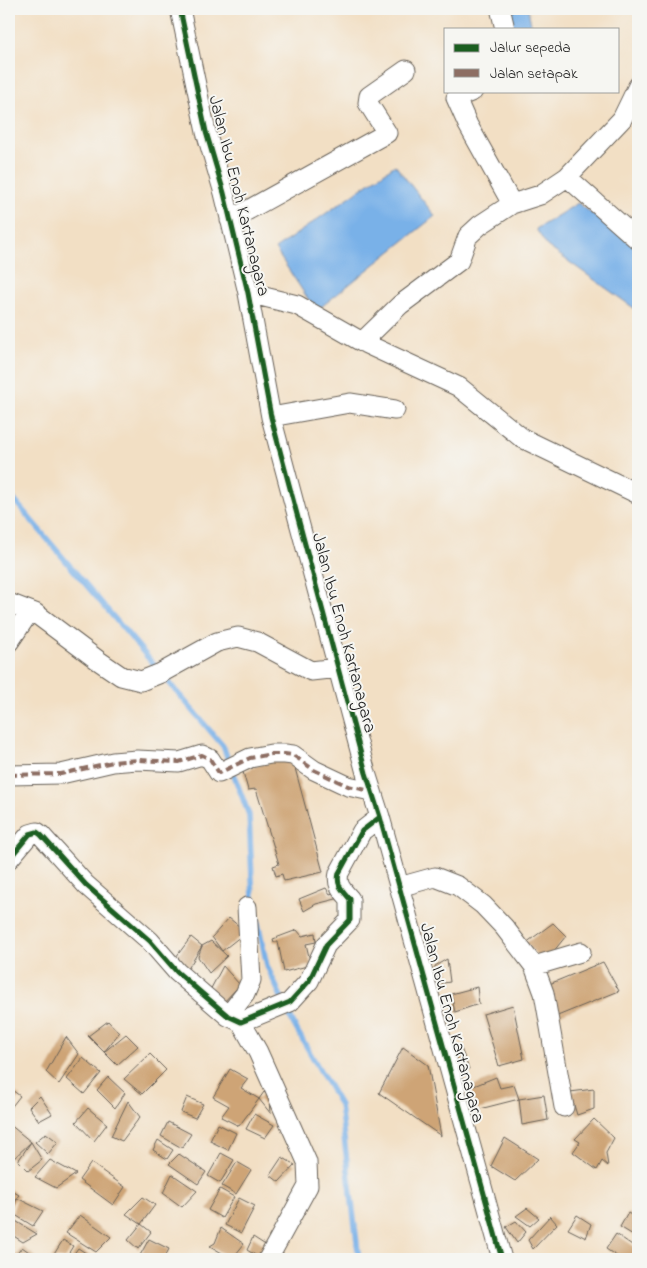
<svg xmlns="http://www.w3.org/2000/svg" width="647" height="1268" font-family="'Indie Flower',sans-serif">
  <rect width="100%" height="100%" fill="#f6f6f2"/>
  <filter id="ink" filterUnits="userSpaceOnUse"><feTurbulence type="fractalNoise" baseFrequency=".02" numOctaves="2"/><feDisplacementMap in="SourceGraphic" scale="10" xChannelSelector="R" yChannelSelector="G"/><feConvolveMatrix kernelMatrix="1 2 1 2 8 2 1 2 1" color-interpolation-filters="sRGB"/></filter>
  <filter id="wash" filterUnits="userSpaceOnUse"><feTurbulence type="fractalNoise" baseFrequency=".0096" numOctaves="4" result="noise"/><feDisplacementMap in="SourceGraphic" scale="20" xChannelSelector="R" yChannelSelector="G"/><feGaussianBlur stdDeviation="1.12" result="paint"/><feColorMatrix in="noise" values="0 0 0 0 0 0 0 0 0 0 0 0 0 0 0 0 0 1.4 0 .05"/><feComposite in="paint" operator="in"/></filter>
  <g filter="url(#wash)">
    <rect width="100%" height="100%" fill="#f2dfc4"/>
    <path fill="#79b1e8" stroke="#4a6682" d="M508 9H528L532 29H512Z
      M395 165 435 216 316 311 275 249Z
      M578 203 638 249V311L547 246 536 229Z"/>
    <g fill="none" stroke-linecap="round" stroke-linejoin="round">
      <path stroke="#79b1e8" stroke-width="5.5" d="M9 494 223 746 249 815 253 899 267 966 294 1025 340 1105 359 1259"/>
    </g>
    <g id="blocks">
      <path fill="#cea476" d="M292 757 323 872 284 881 282 874 276 876 273 866 279 864 256 789 248 790 243 772 271 760Z
        M326 888 330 894 338 891 340 898 316 904 304 911 299 899Z
        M229 918 246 932 222 951 212 937Z
        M553 923 566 936 544 963 526 943Z
        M297 930 302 936 315 933 316 942 306 944 311 965 284 972 278 942H274L273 939Z
        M191 937 202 946 186 972 170 965Z
        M211 941 227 956 209 973 198 957 202 946Z
        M447 959 450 982 437 984 435 966Z
        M603 962 619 991 555 1017 542 987Z
        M223 966 240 985 220 1006 208 994Z
        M477 987 479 1004 455 1012 451 994Z
        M513 1005 524 1059 499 1066 483 1014Z
        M108 1021 119 1033 104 1052 88 1036Z
        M126 1034 138 1046 117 1065 104 1052Z
        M66 1037 79 1054 59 1084 46 1072Z
        M451 1045 460 1046 469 1069 458 1071Z
        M403 1047 428 1065 441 1136 379 1093Z
        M150 1054 166 1070 142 1094 124 1079Z
        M83 1058 101 1073 84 1094 67 1079Z
        M230 1069 248 1079 241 1088 259 1099 239 1126 221 1117 229 1106 213 1097Z
        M108 1077 125 1093 115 1108 97 1090Z
        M496 1077 500 1088 514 1085 519 1099 472 1111 464 1090Z
        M594 1089V1109L577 1115 570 1092Z
        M12 1090 20 1096 9 1110V1093Z
        M264 1092 270 1097 271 1114 259 1099Z
        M544 1095 548 1120 522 1125 519 1099Z
        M40 1096 52 1114 39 1121 29 1107Z
        M187 1097 203 1104 195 1118 181 1112Z
        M128 1101 140 1117 122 1141 111 1136Z
        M88 1108 107 1124 94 1141 76 1122Z
        M254 1114 274 1125 265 1138 246 1129Z
        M594 1119 614 1138 606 1153 608 1166 602 1161 597 1170 573 1152 580 1142 575 1139Z
        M168 1122 191 1134 182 1148 161 1136Z
        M9 1124 31 1142 12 1160 9 1156Z
        M218 1124 236 1133 228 1150 210 1141Z
        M46 1133 58 1142 48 1154 35 1142Z
        M505 1138 538 1159 515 1181 491 1166Z
        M158 1140 173 1150 167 1159 153 1150Z
        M31 1142 42 1160 28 1171 18 1161Z
        M221 1153 234 1160 220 1183 208 1176Z
        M179 1154 206 1172 198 1184 169 1164Z
        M282 1157 295 1165 279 1182 270 1175Z
        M50 1160 76 1174 56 1188 35 1177Z
        M237 1162 251 1170 236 1194 222 1186Z
        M91 1163 125 1187 113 1205 79 1180Z
        M172 1174 197 1191 182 1207 163 1193Z
        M9 1189 19 1195 9 1207Z
        M220 1189 234 1197 222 1218 208 1210Z
        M143 1197 155 1205 141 1224 126 1214Z
        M17 1198 43 1211 33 1226 12 1213Z
        M239 1198 255 1206 241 1233 225 1225Z
        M527 1208 539 1218 530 1226 516 1216Z
        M628 1213 638 1219V1238L620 1227Z
        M80 1215 111 1237 96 1252 66 1233Z
        M577 1215 591 1224 586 1238 568 1229Z
        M550 1216 557 1224 533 1249 528 1240Z
        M9 1217 37 1234 23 1242 9 1233Z
        M516 1221 526 1232 517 1243 506 1227Z
        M141 1224 151 1232 138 1249 128 1240Z
        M221 1228 244 1244 232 1259 210 1246 215 1243Z
        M616 1234 638 1249 636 1259H621L606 1249Z
        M253 1237 267 1246 260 1258 247 1250Z
        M149 1239 169 1249 164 1259H138Z
        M63 1240 73 1246 65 1259H51Z
        M22 1247 39 1259H13Z
        M78 1248 95 1259H70Z"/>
    </g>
  </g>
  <g filter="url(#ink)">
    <use href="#blocks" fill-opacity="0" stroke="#676057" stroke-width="1"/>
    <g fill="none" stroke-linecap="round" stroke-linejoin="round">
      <defs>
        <path id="minor" d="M180 9 206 132 224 193 248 293 271 417 366 773 380 817 502 1259
          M501 12 505 29
          M473 91 456 98 468 125 512 204
          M567 177 638 240
          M230 220 387 133 368 103 369 96 406 70
          M248 293 297 305 362 342 459 387 522 438 638 494
          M362 342 400 305 459 261 468 236 480 225 512 204 540 195 567 177 622 119 638 86
          M271 417 350 403 395 410
          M9 603 35 613 99 661 121 676 141 681 161 673 217 642 238 637 257 642 311 671 338 668
          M9 642 30 611
          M9 775 61 774 113 762 137 760 179 762 202 755 210 759 219 773 250 758 271 754H285L293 755 314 770 348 786 371 791
          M9 859 30 834 37 832 41 835 86 885 150 941 177 972 228 1016 241 1022 290 1002 309 981 326 945 350 920V899C342 890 336 885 339 873L362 831 380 817
          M399 887 435 877 458 886 483 905 504 927 534 966 544 993 564 1107
          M534 966 581 952
          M228 1016 245 994 251 980 247 907
          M241 1022 258 1052 307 1162 308 1186 268 1259"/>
      </defs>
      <use href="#minor" stroke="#676057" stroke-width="21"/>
      <use href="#minor" stroke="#fff" stroke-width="19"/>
      <path stroke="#8d6e63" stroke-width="4" stroke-dasharray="8 4" stroke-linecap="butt" d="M9 775 61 774 113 762 137 760 179 762 202 755 210 759 219 773 250 758 271 754H285L293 755 314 770 348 786 371 791"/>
      <defs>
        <path id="cycleway" d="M180 9 206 132 224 193 248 293 271 417 366 773 380 817 502 1259
          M9 859 30 834 37 832 41 835 86 885 150 941 177 972 228 1016 241 1022 290 1002 309 981 326 945 350 920V899C342 890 336 885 339 873L362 831 380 817"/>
      </defs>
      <use href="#cycleway" stroke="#f6f6f2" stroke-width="8"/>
      <use href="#cycleway" stroke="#1b5e20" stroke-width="5"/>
    </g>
  </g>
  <g text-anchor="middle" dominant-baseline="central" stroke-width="4" stroke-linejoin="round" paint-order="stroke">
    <g font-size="18" fill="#1c1c1c" stroke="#f6f6f2">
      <text transform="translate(238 196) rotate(76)">Jalan Ibu Enoh Kartanagara</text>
      <text transform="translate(343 633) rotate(75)">Jalan Ibu Enoh Kartanagara</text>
      <text transform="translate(451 1023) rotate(75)">Jalan Ibu Enoh Kartanagara</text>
    </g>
  </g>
  <rect width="647" height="1268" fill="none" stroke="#f6f6f2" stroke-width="30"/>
  <rect x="444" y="28" width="175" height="65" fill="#f6f6f2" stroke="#9f9f9c"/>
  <rect x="454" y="44" width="25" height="8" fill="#1b5e20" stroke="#9f9f9c"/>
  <text x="490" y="52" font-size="15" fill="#1c1c1c">Jalur sepeda</text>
  <rect x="454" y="69" width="25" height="8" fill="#8d6e63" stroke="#9f9f9c"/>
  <text x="490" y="78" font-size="15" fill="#1c1c1c">Jalan setapak</text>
</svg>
